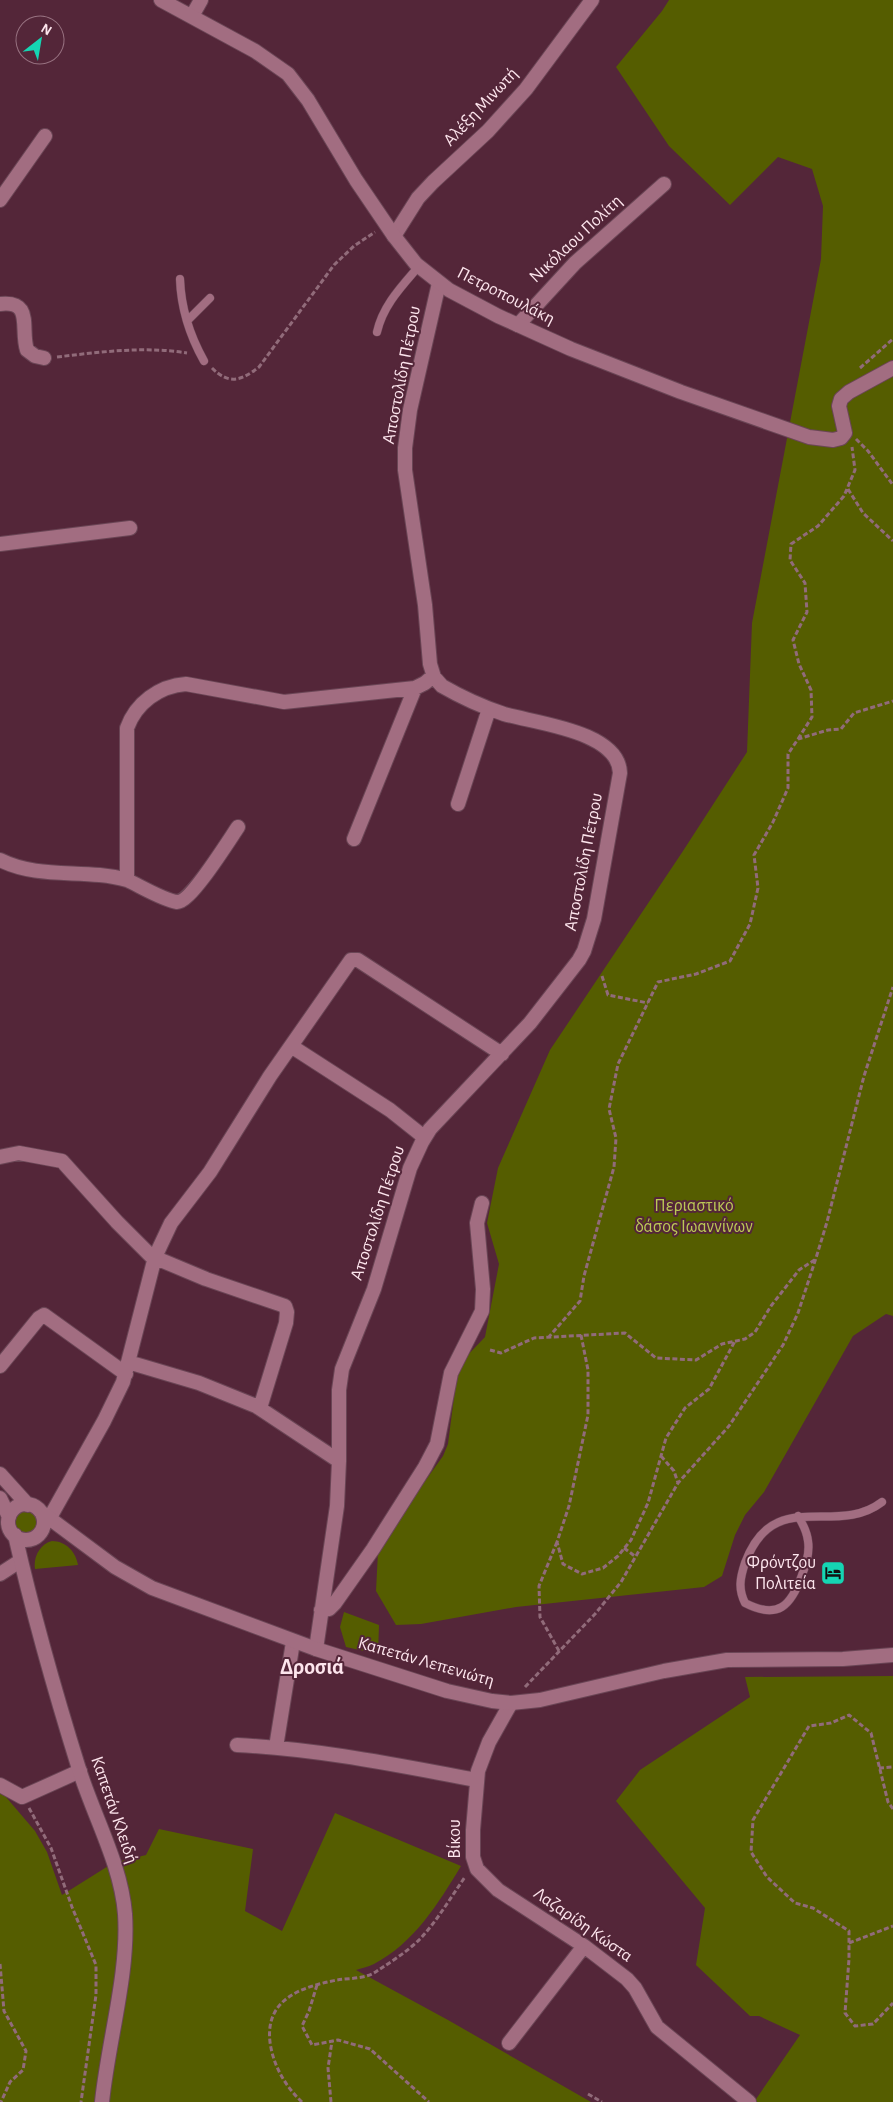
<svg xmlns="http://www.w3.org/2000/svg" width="893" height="2102" font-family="'Alegreya Sans',sans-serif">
  <rect width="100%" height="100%" fill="#542639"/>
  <path fill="#555d00" d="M669 0H893V1316L886 1314 853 1336 764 1492 745 1515 735 1535 722 1576 704 1587 516 1607 421 1624 396 1625 376 1591 378 1552 403 1512 443 1456 448 1444 457 1374 463 1360 485 1337 499 1264 487 1223 498 1168 550 1050 683 851 747 752 752 623 821 259 823 206 812 169 778 157 730 205 669 146 616 67 662 11Z
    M15 1523a12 12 0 1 1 24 0a12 12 0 1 1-24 0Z
    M52 1541C66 1541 76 1552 78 1565L35 1569C33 1557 40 1544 52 1541Z
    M344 1612 379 1625 378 1654 346 1647 340 1627Z
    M893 1676V2102H754L800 2035 759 2016H750L696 1965 705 1908 616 1801 640 1770 750 1697 745 1677Z
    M0 1790 35 1831 47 1852 62 1895 113 1863 146 1855 159 1829 253 1849 245 1911 282 1931 335 1813 461 1866C438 1904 414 1943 374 1964 368 1967 361 1968 356 1970L448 2020 591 2102H0Z"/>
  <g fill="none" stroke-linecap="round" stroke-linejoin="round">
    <defs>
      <path id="service" d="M180 279C181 308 190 336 204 361
        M187 321 210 298
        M377 332C383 305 402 286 419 266
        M798 1516C803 1524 807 1532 808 1541 810 1553 806 1565 802 1575 791 1606 778 1620 745 1603 738 1589 740 1578 745 1563 774 1485 835 1538 882 1502"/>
      <path id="minor" d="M192 16 201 0
        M0 200 45 136
        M394 236 418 198 433 182 488 131 526 89 592 0
        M0 304C34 300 20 329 27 350L35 356 44 358
        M518 325 575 263 664 184
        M0 544 130 528
        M458 804 489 709
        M354 839 415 688
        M0 860C40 880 85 868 127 880V728C136 703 159 686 186 684L284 702 415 688 425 683 433 676
        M127 880C140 886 163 900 177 902 190 903 229 840 238 827
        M291 1046 390 1110 424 1137
        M0 1157 19 1153 62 1161 117 1222 151 1256 206 1279 285 1306 287 1312 286 1323 260 1408
        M128 1362 199 1383 256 1406 339 1461
        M0 1366 39 1318 44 1315 126 1374
        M49 1519 104 1421 123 1382 155 1257 171 1223 210 1172 270 1076 351 960H358L502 1054
        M0 1574 20 1561
        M321 1610 329 1609 335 1603 373 1549 425 1467 437 1444 451 1373 482 1311 483 1289 477 1223 482 1203
        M316 1649 337 1506 339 1461V1390L342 1369 374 1289 410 1168 422 1142 430 1129 530 1023 579 960 584 951 594 919 620 773C619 731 534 723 504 714 483 707 461 697 442 686L434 677 430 664 425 605 405 470V448L410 410 439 283
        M511 1703 489 1742 478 1771 473 1830V1857L477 1869 498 1890 584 1946 627 1979 635 1988 657 2027 749 2102
        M237 1745C319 1749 396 1765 477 1780
        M276 1747 293 1642
        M0 1785 22 1797 80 1771
        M509 2043 584 1946"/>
      <path id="tertiary" d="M161 0 255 51 288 74 308 100 356 180 394 236 416 264 449 290 498 316 571 349 681 392 809 437 833 440 841 438 845 433 839 406 841 399 849 392 893 368
        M0 1474 28 1505
        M0 1498 9 1517
        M8 1522a18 18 0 1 1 36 0a18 18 0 1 1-36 0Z
        M41 1512 115 1567 152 1588 316 1649 447 1691 492 1701 511 1703 540 1700 664 1671 727 1660 843 1659 893 1655
        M15 1535C33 1614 55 1692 79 1769 94 1817 121 1864 125 1914 129 1973 108 2042 102 2102"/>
    </defs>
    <use href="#service" stroke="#6a4555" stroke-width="9"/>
    <use href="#minor" stroke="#6a4555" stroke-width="16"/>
    <use href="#tertiary" stroke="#6a4555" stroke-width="16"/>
    <path stroke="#916b7a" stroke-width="3" stroke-dasharray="5 2.5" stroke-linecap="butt" d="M57 357C100 352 145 346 187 353
      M212 368C229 385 241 381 259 367L334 265 354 246 375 232
      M860 368 893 339
      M856 439 868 451 893 485
      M848 489 863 513 893 541
      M798 739 812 717 811 690 799 664 793 640 807 612 805 583 790 560 791 544 818 526 844 496 855 470 852 447
      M602 976 608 995 648 1003
      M581 1335 588 1370V1415L569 1506 557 1542 563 1564 582 1574 603 1568 618 1556 631 1540 648 1503 666 1438 685 1408 709 1389 735 1341
      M548 1338 580 1301 584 1276 614 1167 616 1138 609 1109 618 1064 658 982 696 974 730 961 750 924 758 888 754 855 773 822 788 788V754L798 739 828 730 841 729 854 713 893 701
      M490 1350 501 1353 534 1338 625 1333 656 1358 696 1360 722 1344 745 1339 755 1332 771 1306 799 1270 816 1259
      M661 1456 674 1471 678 1483
      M557 1542 539 1586 540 1617 559 1651
      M624 1548 636 1557
      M525 1687 595 1614 621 1582 678 1483 729 1426 783 1345 798 1313 816 1258 827 1222 864 1076 893 987
      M879 1768 893 1767
      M29 1808 51 1848 72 1907 96 1965V1995L81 2102
      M893 1809 888 1802 871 1733 849 1715 831 1723 809 1726 753 1820 751 1852 767 1877 795 1903 813 1908 849 1931V1959L845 2013 855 2026 873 2024 893 2003
      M849 1943 893 1926
      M0 1964 4 2011 26 2051 23 2070 10 2082 1 2102
      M317 1985 309 2011 302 2026 312 2045 338 2040 370 2049 429 2102
      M588 2094 602 2102
      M302 2102C285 2086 273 2065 270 2042 265 1999 301 1987 337 1980 350 1978 366 1979 377 1971 391 1962 408 1951 420 1939 437 1921 451 1897 465 1877
      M331 2102 328 2068 332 2041"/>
    <use href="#service" stroke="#a26d81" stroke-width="8"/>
    <use href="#minor" stroke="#a26d81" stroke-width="14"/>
    <use href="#tertiary" stroke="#a26d81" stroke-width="14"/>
  </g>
  <defs>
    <symbol id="hotel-square" viewBox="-11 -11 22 22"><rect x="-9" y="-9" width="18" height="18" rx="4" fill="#15d5b3" stroke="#542639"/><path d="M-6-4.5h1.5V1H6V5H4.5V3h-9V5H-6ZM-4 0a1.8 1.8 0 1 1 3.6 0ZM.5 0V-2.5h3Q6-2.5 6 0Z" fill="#111"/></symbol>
  </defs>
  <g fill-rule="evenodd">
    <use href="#hotel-square" x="819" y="1559" width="28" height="28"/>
  </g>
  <g text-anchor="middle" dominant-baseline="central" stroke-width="4" stroke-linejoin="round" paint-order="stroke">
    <g font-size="18" fill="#fde5ed" stroke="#542639">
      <text transform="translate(481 107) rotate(-47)">Αλέξη Μινωτή</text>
      <text transform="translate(576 239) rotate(-43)">Νικόλαου Πολίτη</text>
      <text transform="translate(506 296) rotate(27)">Πετροπουλάκη</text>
      <text transform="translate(402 375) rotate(-79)">Αποστολίδη Πέτρου</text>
      <text transform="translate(584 862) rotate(-79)">Αποστολίδη Πέτρου</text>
      <text transform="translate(378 1213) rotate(-72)">Αποστολίδη Πέτρου</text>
      <text transform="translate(426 1662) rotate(16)">Καπετάν Λεπενιώτη</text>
      <text transform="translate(114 1810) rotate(71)">Καπετάν Κλειδή</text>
      <text transform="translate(455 1839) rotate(-90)">Βίκου</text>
      <text transform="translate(583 1925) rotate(35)">Λαζαρίδη Κώστα</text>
    </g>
    <g font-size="18" fill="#bbc956" stroke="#542639">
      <text x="694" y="1206">Περιαστικό<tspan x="694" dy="21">δάσος Ιωαννίνων</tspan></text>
    </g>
    <g font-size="18" fill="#fde5ed" stroke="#542639" text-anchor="end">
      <text x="816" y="1563">Φρόντζου<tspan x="816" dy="21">Πολιτεία</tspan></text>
    </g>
    <g font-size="22" font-weight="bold" fill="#fde5ed" stroke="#542639">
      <text x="312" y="1667">Δροσιά</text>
    </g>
  </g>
  <g transform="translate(40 40) rotate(31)"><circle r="24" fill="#542639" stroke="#987281"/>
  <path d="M0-4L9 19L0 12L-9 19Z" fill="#15d5b3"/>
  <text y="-8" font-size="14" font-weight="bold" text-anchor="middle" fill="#fde5ed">N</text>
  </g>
</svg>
